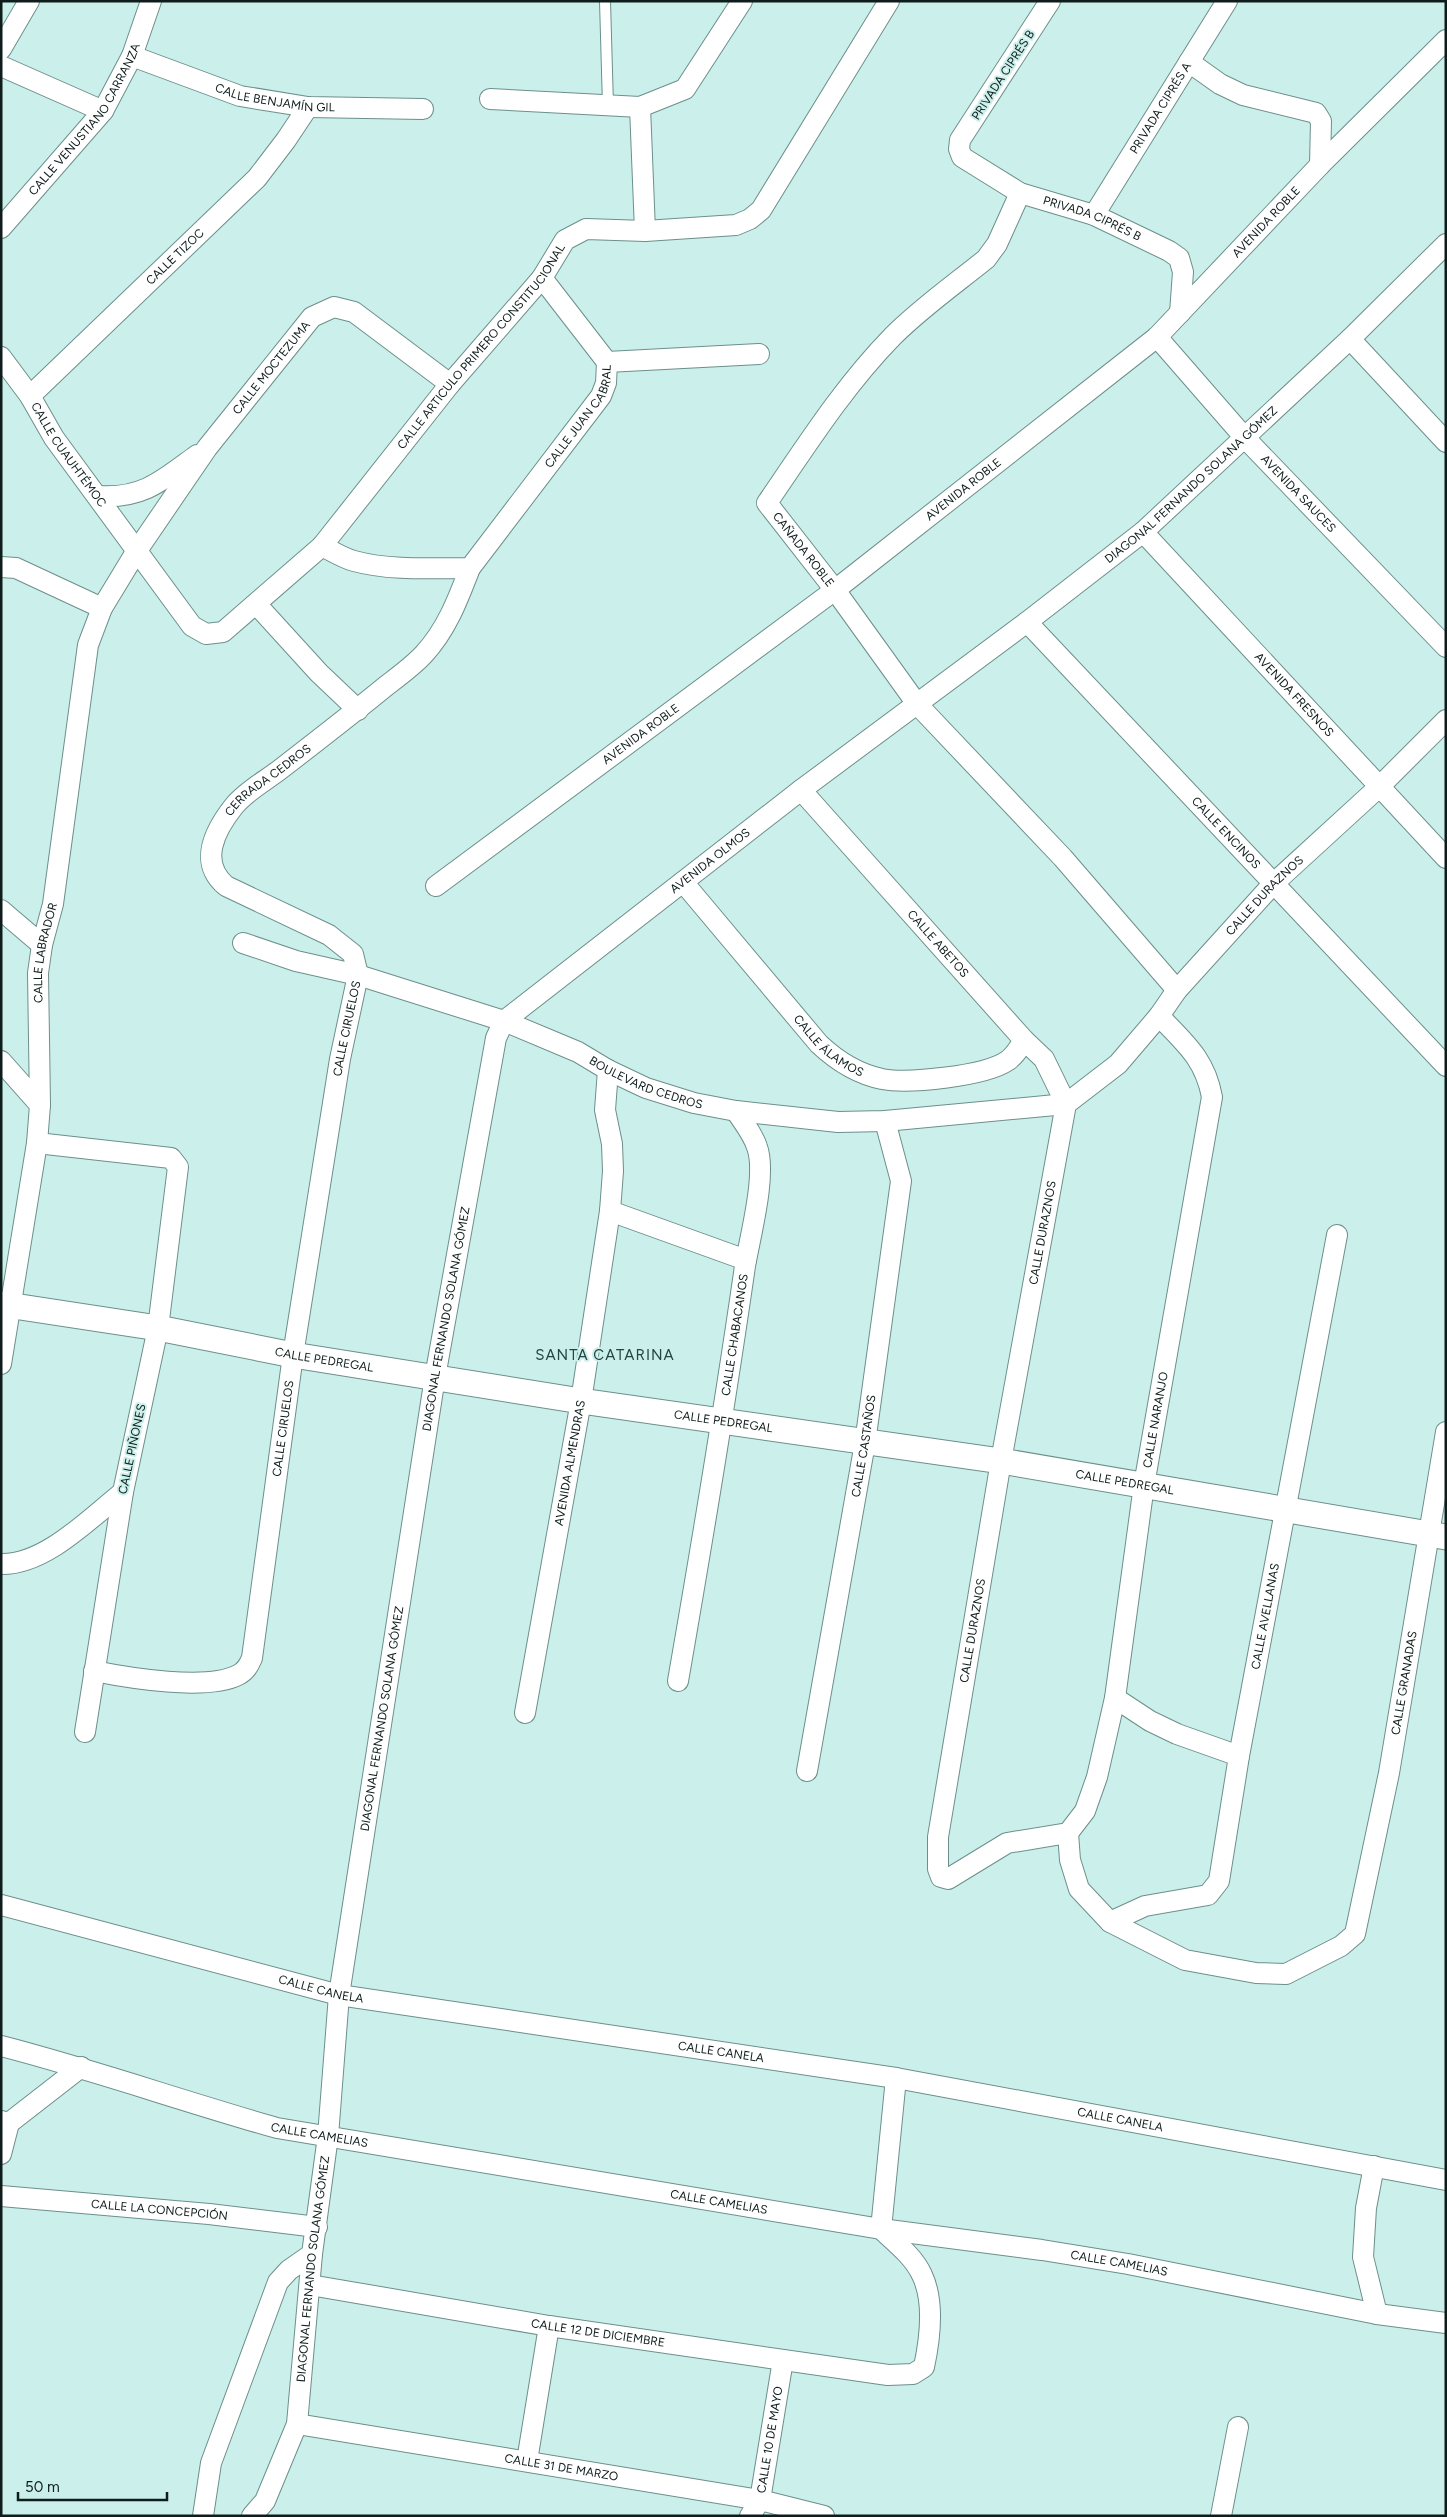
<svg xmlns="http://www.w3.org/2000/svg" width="1447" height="2517" font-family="Figtree,sans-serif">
  <rect width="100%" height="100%" fill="#cbf0eb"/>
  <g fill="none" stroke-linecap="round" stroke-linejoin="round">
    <defs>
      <path id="service" d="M605 1 608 106"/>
      <g id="minor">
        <path id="s1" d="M1050 1 960 140 959 149 962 157 1020 193 1094 215 1169 251 1179 258 1183 272 1180 313"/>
        <path d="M1 49 29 1"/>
        <path id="s2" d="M132 56 240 96 308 107 423 109"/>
        <path d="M1189 62 1220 84 1243 95 1316 113 1321 121 1320 165"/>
        <path d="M1 66 103 111"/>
        <path d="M490 99 640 107 685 89 742 1"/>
        <path d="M640 107 645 231"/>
        <path id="s3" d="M1020 193 997 244 986 259C955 284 921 308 893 336 844 386 806 446 767 503L835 590 917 704 1063 858 1177 990"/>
        <path id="s4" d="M1094 215 1227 1"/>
        <path id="s5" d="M1 228 103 111 132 56 151 1"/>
        <path d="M542 278 607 362"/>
        <path id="s6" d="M1157 337 1245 438 1446 647"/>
        <path d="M1350 339 1446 442"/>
        <path id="s7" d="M1 357 30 396 54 438 192 626 206 634 223 632 322 546 450 384 542 278 565 240 586 229 645 231 736 225 750 219 761 210 889 1"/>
        <path d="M607 362 759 354"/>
        <path id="s8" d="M30 396 257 178 286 140 308 107"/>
        <path d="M99 496C143 499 163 480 197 455"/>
        <path id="s9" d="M1143 532 1446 858"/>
        <path id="s10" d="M322 546C332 551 343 558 354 561 391 571 432 568 470 568L601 396 606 383 607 362"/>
        <path d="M1 567 16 568 102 608"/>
        <path d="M257 605 319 673 358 710"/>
        <path id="s11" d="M1027 622 1446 1066"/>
        <path id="s12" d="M801 790 1024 1040 1044 1059 1066 1104"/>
        <path id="s13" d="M683 882 819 1044C836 1060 858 1074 882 1079 909 1084 985 1076 1007 1061 1015 1056 1019 1048 1024 1040"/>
        <path id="s14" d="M436 886 835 590 1157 337 1320 165 1446 40"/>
        <path d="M1 910 42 945"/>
        <path id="s15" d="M243 943 296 961 358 975 504 1021 578 1052 608 1070 646 1088 694 1103 736 1111 838 1122 885 1121 1066 1104"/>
        <path d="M1 1061 40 1105"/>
        <path d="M37 1143 171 1158 178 1167 158 1328 123 1492 85 1732"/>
        <path d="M610 1211 746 1260"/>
        <path id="s16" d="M1 1364 37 1143 40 1105 38 973 42 945 53 904 88 645 102 608 136 552 207 448 312 317 334 307 354 312 450 384"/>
        <path d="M1 1564C45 1565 89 1519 123 1492"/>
        <path id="s17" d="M94 1671C129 1678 207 1691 238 1675 246 1671 249 1665 252 1658L293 1355 340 1059 358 975 353 954 329 935 226 886C198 862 215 830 234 806 246 791 267 780 282 768 317 741 352 714 386 686 399 676 413 666 424 654 447 629 458 599 470 568"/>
        <path id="s18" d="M678 1681C702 1543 725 1405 745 1266 750 1237 767 1174 757 1147 753 1134 743 1122 736 1111"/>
        <path d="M1115 1698 1150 1721 1177 1734 1239 1756"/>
        <path id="s19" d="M525 1713 581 1401 610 1211 613 1171 612 1144 605 1110 608 1070"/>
        <path id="s20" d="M807 1771 865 1443 901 1181 885 1121"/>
        <path id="s21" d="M1068 1833 1007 1843 948 1879 941 1877 938 1869V1837L1001 1461 1066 1104 1118 1064 1159 1016 1177 990 1273 884 1379 787 1446 720"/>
        <path id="s22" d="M1068 1833 1070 1860 1079 1889 1110 1922 1185 1960 1256 1973 1286 1974 1341 1946 1355 1934 1389 1773 1446 1432"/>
        <path id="s23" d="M1068 1833 1085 1811 1097 1777 1115 1698 1144 1485 1212 1097C1205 1059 1185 1043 1159 1016"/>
        <path id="s24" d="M1 1905 339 1995 896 2078 1446 2180"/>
        <path id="s25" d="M1110 1922 1145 1906 1208 1895 1219 1881 1239 1756 1337 1235"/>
        <path id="s26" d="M1 2046C94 2070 185 2102 277 2128L881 2229 1042 2250 1128 2264 1377 2314 1446 2323"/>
        <path d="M1 2121 9 2123 81 2067"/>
        <path d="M1 2154 9 2123"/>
        <path d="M1374 2166 1366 2208 1363 2257 1377 2314"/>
        <path id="s27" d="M1 2196 209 2214 317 2227"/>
        <path d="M881 2229 896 2078"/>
        <path id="s28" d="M310 2285 549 2326 888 2375 913 2374 924 2367C930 2339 935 2302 922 2275 914 2257 895 2242 881 2229"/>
        <path id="s29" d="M297 2424 760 2500 824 2516"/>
        <path d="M527 2461 549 2326"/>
        <path d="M203 2516 211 2463 278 2282 289 2270 312 2254"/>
        <path id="s30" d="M252 2516 265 2501 297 2424 312 2254 328 2136 339 1995 435 1377 496 1038 504 1021 801 790 1027 622 1143 532 1350 339 1446 244"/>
        <path id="s31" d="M750 2516 760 2500 783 2360"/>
        <path d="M1221 2516 1238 2427"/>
      </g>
      <g id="tertiary">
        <path id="s32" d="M1 1304 158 1328 293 1355 581 1401 1001 1461 1446 1537"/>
      </g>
    </defs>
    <use href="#service" stroke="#6c8f8b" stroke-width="12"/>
    <use href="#minor" stroke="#6c8f8b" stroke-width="22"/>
    <use href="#tertiary" stroke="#6c8f8b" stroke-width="27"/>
    <use href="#service" stroke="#fff" stroke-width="10"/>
    <use href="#minor" stroke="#fff" stroke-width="20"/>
    <use href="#tertiary" stroke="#fff" stroke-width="25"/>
  </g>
  <g text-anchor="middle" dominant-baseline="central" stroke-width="4" stroke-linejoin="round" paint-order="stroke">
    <g font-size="12" fill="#0e1c1b" stroke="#cbf0eb">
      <text transform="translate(1003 75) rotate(-57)">PRIVADA CIPRÉS B</text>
      <text stroke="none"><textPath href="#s2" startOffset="150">CALLE BENJAMÍN GIL</textPath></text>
      <text stroke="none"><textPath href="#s4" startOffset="126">PRIVADA CIPRÉS A</textPath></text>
      <text stroke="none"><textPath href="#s5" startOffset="138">CALLE VENUSTIANO CARRANZA</textPath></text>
      <text stroke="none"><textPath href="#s1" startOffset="328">PRIVADA CIPRÉS B</textPath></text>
      <text stroke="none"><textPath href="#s14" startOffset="1065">AVENIDA ROBLE</textPath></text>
      <text stroke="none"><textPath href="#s8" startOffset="201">CALLE TIZOC</textPath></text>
      <text stroke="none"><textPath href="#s7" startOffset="750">CALLE ARTICULO PRIMERO CONSTITUCIONAL</textPath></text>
      <text stroke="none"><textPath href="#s16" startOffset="1060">CALLE MOCTEZUMA</textPath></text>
      <text stroke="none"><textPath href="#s10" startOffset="340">CALLE JUAN CABRAL</textPath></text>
      <text stroke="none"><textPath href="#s7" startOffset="119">CALLE CUAUHTÉMOC</textPath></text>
      <text stroke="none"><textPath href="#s30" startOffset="2395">DIAGONAL FERNANDO SOLANA GÓMEZ</textPath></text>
      <text stroke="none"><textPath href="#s14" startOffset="660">AVENIDA ROBLE</textPath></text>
      <text stroke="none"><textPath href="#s6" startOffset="211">AVENIDA SAUCES</textPath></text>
      <text stroke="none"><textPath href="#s3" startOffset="464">CAÑADA ROBLE</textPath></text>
      <text stroke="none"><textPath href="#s9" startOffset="222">AVENIDA FRESNOS</textPath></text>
      <text stroke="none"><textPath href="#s14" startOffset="255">AVENIDA ROBLE</textPath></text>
      <text stroke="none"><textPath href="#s17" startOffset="1159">CERRADA CEDROS</textPath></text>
      <text stroke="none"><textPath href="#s11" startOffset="290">CALLE ENCINOS</textPath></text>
      <text stroke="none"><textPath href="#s30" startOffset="1784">AVENIDA OLMOS</textPath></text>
      <text stroke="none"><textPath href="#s21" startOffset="1212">CALLE DURAZNOS</textPath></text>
      <text stroke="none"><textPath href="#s12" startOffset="206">CALLE ABETOS</textPath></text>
      <text stroke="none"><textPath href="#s16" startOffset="415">CALLE LABRADOR</textPath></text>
      <text stroke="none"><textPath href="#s17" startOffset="805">CALLE CIRUELOS</textPath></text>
      <text stroke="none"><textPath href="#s13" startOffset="220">CALLE ÁLAMOS</textPath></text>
      <text stroke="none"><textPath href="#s15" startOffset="428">BOULEVARD CEDROS</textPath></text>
      <text stroke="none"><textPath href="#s21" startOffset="792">CALLE DURAZNOS</textPath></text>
      <text stroke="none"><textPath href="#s30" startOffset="1219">DIAGONAL FERNANDO SOLANA GÓMEZ</textPath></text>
      <text stroke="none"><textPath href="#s18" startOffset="351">CALLE CHABACANOS</textPath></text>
      <text stroke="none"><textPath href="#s32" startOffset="328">CALLE PEDREGAL</textPath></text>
      <text stroke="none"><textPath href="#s23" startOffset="426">CALLE NARANJO</textPath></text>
      <text stroke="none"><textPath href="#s32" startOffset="732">CALLE PEDREGAL</textPath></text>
      <text stroke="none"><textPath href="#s17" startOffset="400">CALLE CIRUELOS</textPath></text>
      <text stroke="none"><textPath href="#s20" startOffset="330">CALLE CASTAÑOS</textPath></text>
      <text transform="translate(132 1449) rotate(-78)">CALLE PIÑONES</text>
      <text stroke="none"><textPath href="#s19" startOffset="254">AVENIDA ALMENDRAS</textPath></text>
      <text stroke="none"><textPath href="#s32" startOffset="1138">CALLE PEDREGAL</textPath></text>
      <text stroke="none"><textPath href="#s25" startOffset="389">CALLE AVELLANAS</textPath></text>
      <text stroke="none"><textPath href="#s21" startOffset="388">CALLE DURAZNOS</textPath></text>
      <text stroke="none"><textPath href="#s22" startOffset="625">CALLE GRANADAS</textPath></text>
      <text stroke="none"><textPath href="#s30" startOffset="814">DIAGONAL FERNANDO SOLANA GÓMEZ</textPath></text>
      <text stroke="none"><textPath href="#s24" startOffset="331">CALLE CANELA</textPath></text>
      <text stroke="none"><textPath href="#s24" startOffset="736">CALLE CANELA</textPath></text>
      <text stroke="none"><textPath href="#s24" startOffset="1141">CALLE CANELA</textPath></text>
      <text stroke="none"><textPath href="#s26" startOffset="331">CALLE CAMELIAS</textPath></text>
      <text stroke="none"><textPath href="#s26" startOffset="736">CALLE CAMELIAS</textPath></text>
      <text stroke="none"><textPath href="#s27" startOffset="159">CALLE LA CONCEPCIÓN</textPath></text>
      <text stroke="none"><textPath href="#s26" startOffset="1141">CALLE CAMELIAS</textPath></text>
      <text stroke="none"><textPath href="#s30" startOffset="259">DIAGONAL FERNANDO SOLANA GÓMEZ</textPath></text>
      <text stroke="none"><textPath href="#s28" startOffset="292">CALLE 12 DE DICIEMBRE</textPath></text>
      <text stroke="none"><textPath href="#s31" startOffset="80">CALLE 10 DE MAYO</textPath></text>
      <text stroke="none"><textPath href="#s29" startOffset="268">CALLE 31 DE MARZO</textPath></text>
    </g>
    <g font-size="15" letter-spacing="1" fill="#244542" stroke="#cbf0eb">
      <text x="605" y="1355">SANTA CATARINA</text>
    </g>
  </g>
  <rect width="1447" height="2517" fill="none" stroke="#0e1c1b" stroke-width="5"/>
  <path d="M18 2492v8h149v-8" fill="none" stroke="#0e1c1b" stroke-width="2.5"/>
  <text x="25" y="2492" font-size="15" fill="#0e1c1b" stroke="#cbf0eb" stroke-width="4" paint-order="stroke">50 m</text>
</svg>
